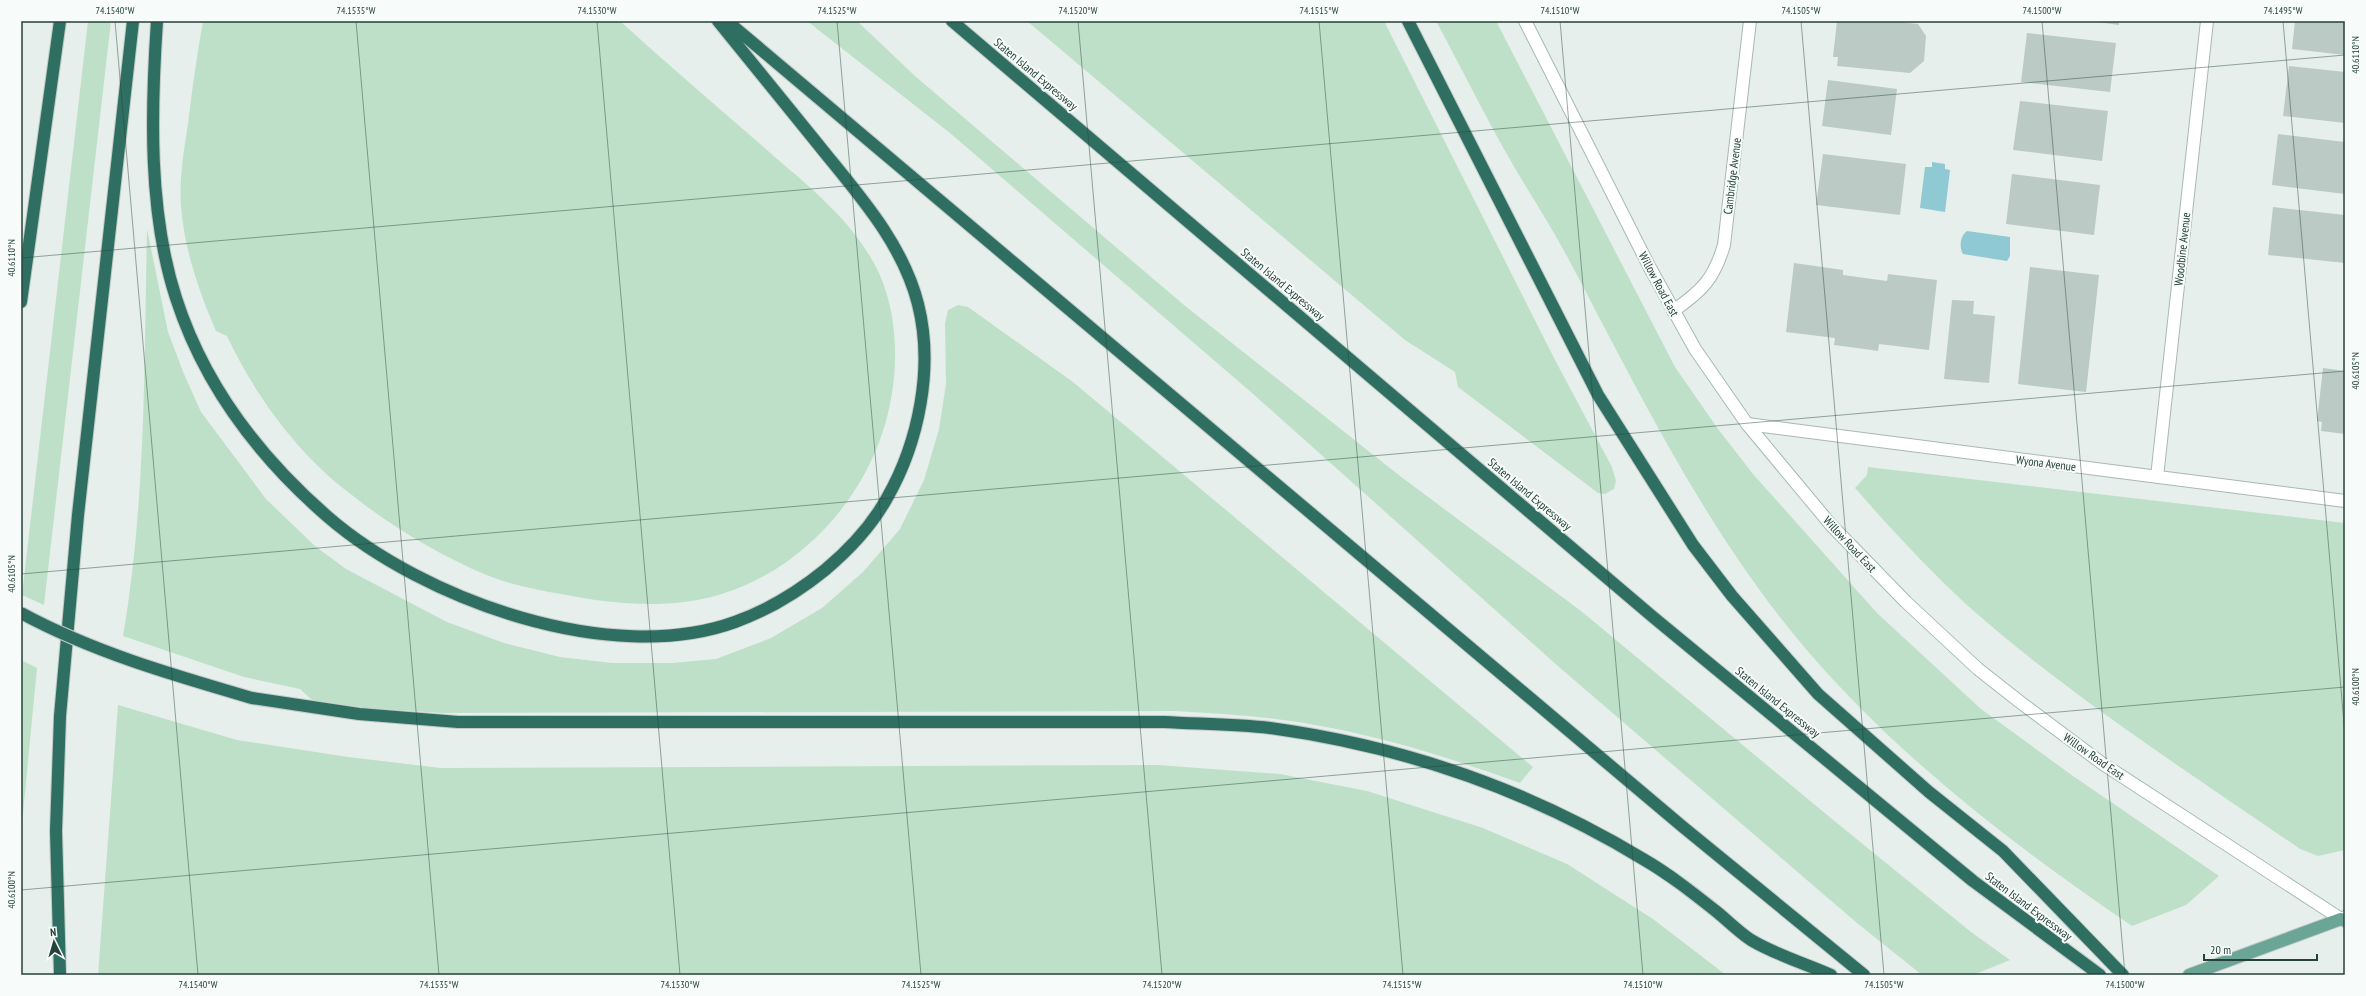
<svg xmlns="http://www.w3.org/2000/svg" width="2366" height="996" font-family="'PT Sans Narrow',sans-serif">
  <rect width="100%" height="100%" fill="#e6efeb"/>
  <path fill="#bfe0c8" d="M88 21H111L44 605 22 595Z
    M203 21H620C666 63 713 103 759 143 803 182 853 218 879 273 901 322 899 384 882 434 853 520 776 591 684 602 644 607 601 602 561 594 537 590 512 585 489 576 440 556 389 525 348 492 297 453 254 394 227 336L216 331C199 292 184 248 181 206 179 178 184 150 188 124 192 89 197 55 203 21Z
    M807 21H857L915 76 1184 305 1400 476 1581 611 1832 819 1971 932 2010 960 1973 975H1922L1857 923 1559 667 1252 393 950 133Z
    M1027 21H1384L1555 360 1612 467 1616 481 1614 489 1605 494 1598 493 1458 387 1455 372 1405 340Z
    M1436 21H1496L1675 367 1718 429 1753 474 1877 613 1981 709 2073 776 2219 876 2186 905 2132 926C2014 846 1898 757 1805 648 1706 531 1640 394 1569 260 1552 228 1532 197 1513 165 1486 118 1462 69 1436 21Z
    M147 229 168 332 184 374 201 412 266 499 315 546 346 569 447 622 504 643 560 657 612 663H672L716 659 771 638 822 608 863 572 900 529 924 480 939 429 946 384 945 324 948 310 958 305 968 307 1073 382 1533 767 1520 783C1453 759 1385 737 1315 725 1269 716 1222 714 1175 711L443 713 366 708 312 700 300 689 244 677 123 636C146 502 144 365 147 229Z
    M1868 467 2345 523V850L2318 856 2300 849C2187 771 2071 697 1968 606 1928 569 1891 529 1855 488L1867 475Z
    M21 660 37 668 21 834Z
    M118 705 237 740 348 757 441 768 1158 765 1280 774 1367 791 1483 828 1567 864 1653 919 1726 975H98Z"/>
  <path fill="#8ec9d4" d="M1932 162 1945 164V169L1950 170 1945 212 1920 208 1925 167H1932Z
    M1967 231 2010 237V256L2007 261 1963 254C1959 247 1960 236 1967 231Z"/>
  <path fill="#bbcac4" d="M1837 21H1890L1918 24 1926 36 1924 61 1910 73 1837 66 1838 57H1833Z
    M2090 21H2119V25Z
    M2295 21H2345V55L2292 49Z
    M2027 33 2116 43 2110 92 2021 82Z
    M2289 66 2345 72V123L2283 116Z
    M1828 80 1897 89 1891 135 1822 126Z
    M2020 101 2108 111 2102 161 2013 150Z
    M2278 134 2345 142V194L2272 185Z
    M1823 154 1906 164 1900 215 1816 205Z
    M2012 174 2100 185 2094 235 2006 224Z
    M2273 207 2345 215V263L2268 255Z
    M1794 263 1843 270V275L1887 281 1888 274 1937 280 1929 350 1879 344 1878 351 1857 348 1834 345 1835 338 1786 332Z
    M2030 267 2099 275 2086 392 2018 384Z
    M1952 300 1974 301 1973 314 1995 316 1989 383 1944 379Z
    M2323 368 2345 371V434L2321 431 2322 422 2317 421Z"/>
  <g fill="none" stroke-linecap="round" stroke-linejoin="round">
    <defs>
      <path id="minor" d="M1673 311C1702 291 1714 279 1724 245L1750 21
        M1747 424 2345 501
        M2157 477 2207 21"/>
      <path id="secondary" d="M1525 21 1649 266 1695 349 1747 424 1831 525 1906 602 1978 669 2020 702 2103 764 2341 919 2345 917"/>
      <path id="primary" d="M2189 975 2341 919 2345 921"/>
      <path id="motorway" d="M157 21C151 110 148 212 176 298 204 385 260 458 328 517 424 600 611 667 735 622 768 610 798 592 825 570 850 549 871 527 887 498 919 442 934 367 918 304 902 241 856 192 817 143 784 102 751 62 718 21
        M727 21 1683 827 1864 975
        M952 21 1653 617 1973 881 2100 975
        M1408 21 1598 395 1693 545 1732 596 1818 694 1929 792 2003 851 2123 975
        M21 302 60 21
        M252 698 359 714 458 722H1164C1199 724 1235 724 1270 728 1402 746 1529 790 1643 859 1669 874 1693 893 1717 912 1728 921 1739 932 1751 940 1774 954 1806 964 1831 975
        M60 975 56 831 60 716 78 515 133 21"/>
    </defs>
    <use href="#minor" stroke="#a8b8b2" stroke-width="14"/>
    <use href="#secondary" stroke="#a4bbb3" stroke-width="14"/>
    <use href="#primary" stroke="#c2cac8" stroke-width="14"/>
    <use href="#motorway" stroke="#c2cac8" stroke-width="14"/>
    <use href="#minor" stroke="#fff" stroke-width="12"/>
    <use href="#secondary" stroke="#fff" stroke-width="12"/>
    <use href="#primary" stroke="#6aa596" stroke-width="12"/>
    <use href="#motorway" stroke="#2f6f62" stroke-width="12"/>
    <defs>
      <path id="motorway-bridge" d="M21 613C93 652 173 675 252 698"/>
    </defs>
    <use href="#motorway-bridge" stroke="#c2cac8" stroke-width="14" stroke-linecap="butt"/>
    <use href="#motorway-bridge" stroke="#2f6f62" stroke-width="12"/>
  </g>
  <path fill="none" stroke="#24423a" stroke-width="1" stroke-opacity="0.45" d="M115 21 198 975M356 21 439 975M597 21 680 975M837 21 921 975M1078 21 1162 975M1319 21 1403 975M1560 21 1643 975M1801 21 1884 975M2042 21 2125 975M2283 21 2345 735M21 258 2345 55M21 574 2345 371M21 890 2345 687"/>
  <g text-anchor="middle" dominant-baseline="central" stroke-width="4" stroke-linejoin="round" paint-order="stroke">
    <g font-size="12" fill="#24423a" stroke="#f7fbf9">
      <text transform="translate(1036 74) rotate(40)">Staten Island Expressway</text>
      <text transform="translate(1732 176) rotate(-83)">Cambridge Avenue</text>
      <text transform="translate(2182 249) rotate(-84)">Woodbine Avenue</text>
      <text transform="translate(1283 284) rotate(40)">Staten Island Expressway</text>
      <text transform="translate(1659 284) rotate(62)">Willow Road East</text>
      <text transform="translate(2046 463) rotate(7)">Wyona Avenue</text>
      <text transform="translate(1530 494) rotate(40)">Staten Island Expressway</text>
      <text transform="translate(1850 544) rotate(47)">Willow Road East</text>
      <text transform="translate(1778 702) rotate(39)">Staten Island Expressway</text>
      <text transform="translate(2094 756) rotate(35)">Willow Road East</text>
      <text transform="translate(2029 906) rotate(37)">Staten Island Expressway</text>
    </g>
  </g>
  <rect width="2366" height="996" fill="none" stroke="#f7fbf9" stroke-width="44"/>
  <g transform="translate(54 942) rotate(355)" stroke="#f7fbf9" stroke-width="3" paint-order="stroke">
  <path d="M0-3L7 15L0 10L-7 15Z" fill="#24423a"/>
  <text y="-6" font-size="11" font-weight="bold" text-anchor="middle" fill="#24423a">N</text>
  </g>
  <path d="M2204 954v6h113v-6" fill="none" stroke="#24423a" stroke-width="2"/>
  <text x="2210" y="954" font-size="12" fill="#24423a" stroke="#f7fbf9" stroke-width="3" paint-order="stroke">20 m</text>
  <rect x="22" y="22" width="2322" height="952" fill="none" stroke="#24423a" stroke-width="1.5"/>
  <g font-size="10" text-anchor="middle" fill="#24423a">
    <text x="115" y="14">74.1540°W</text>
    <text x="356" y="14">74.1535°W</text>
    <text x="597" y="14">74.1530°W</text>
    <text x="837" y="14">74.1525°W</text>
    <text x="1078" y="14">74.1520°W</text>
    <text x="1319" y="14">74.1515°W</text>
    <text x="1560" y="14">74.1510°W</text>
    <text x="1801" y="14">74.1505°W</text>
    <text x="2042" y="14">74.1500°W</text>
    <text x="2283" y="14">74.1495°W</text>
    <text transform="translate(2355 55) rotate(-90)" y="4">40.6110°N</text>
    <text transform="translate(11 258) rotate(-90)" y="4">40.6110°N</text>
    <text transform="translate(2355 371) rotate(-90)" y="4">40.6105°N</text>
    <text transform="translate(11 574) rotate(-90)" y="4">40.6105°N</text>
    <text transform="translate(2355 687) rotate(-90)" y="4">40.6100°N</text>
    <text transform="translate(11 890) rotate(-90)" y="4">40.6100°N</text>
    <text x="198" y="988">74.1540°W</text>
    <text x="439" y="988">74.1535°W</text>
    <text x="680" y="988">74.1530°W</text>
    <text x="921" y="988">74.1525°W</text>
    <text x="1162" y="988">74.1520°W</text>
    <text x="1402" y="988">74.1515°W</text>
    <text x="1643" y="988">74.1510°W</text>
    <text x="1884" y="988">74.1505°W</text>
    <text x="2125" y="988">74.1500°W</text>
  </g>
</svg>
